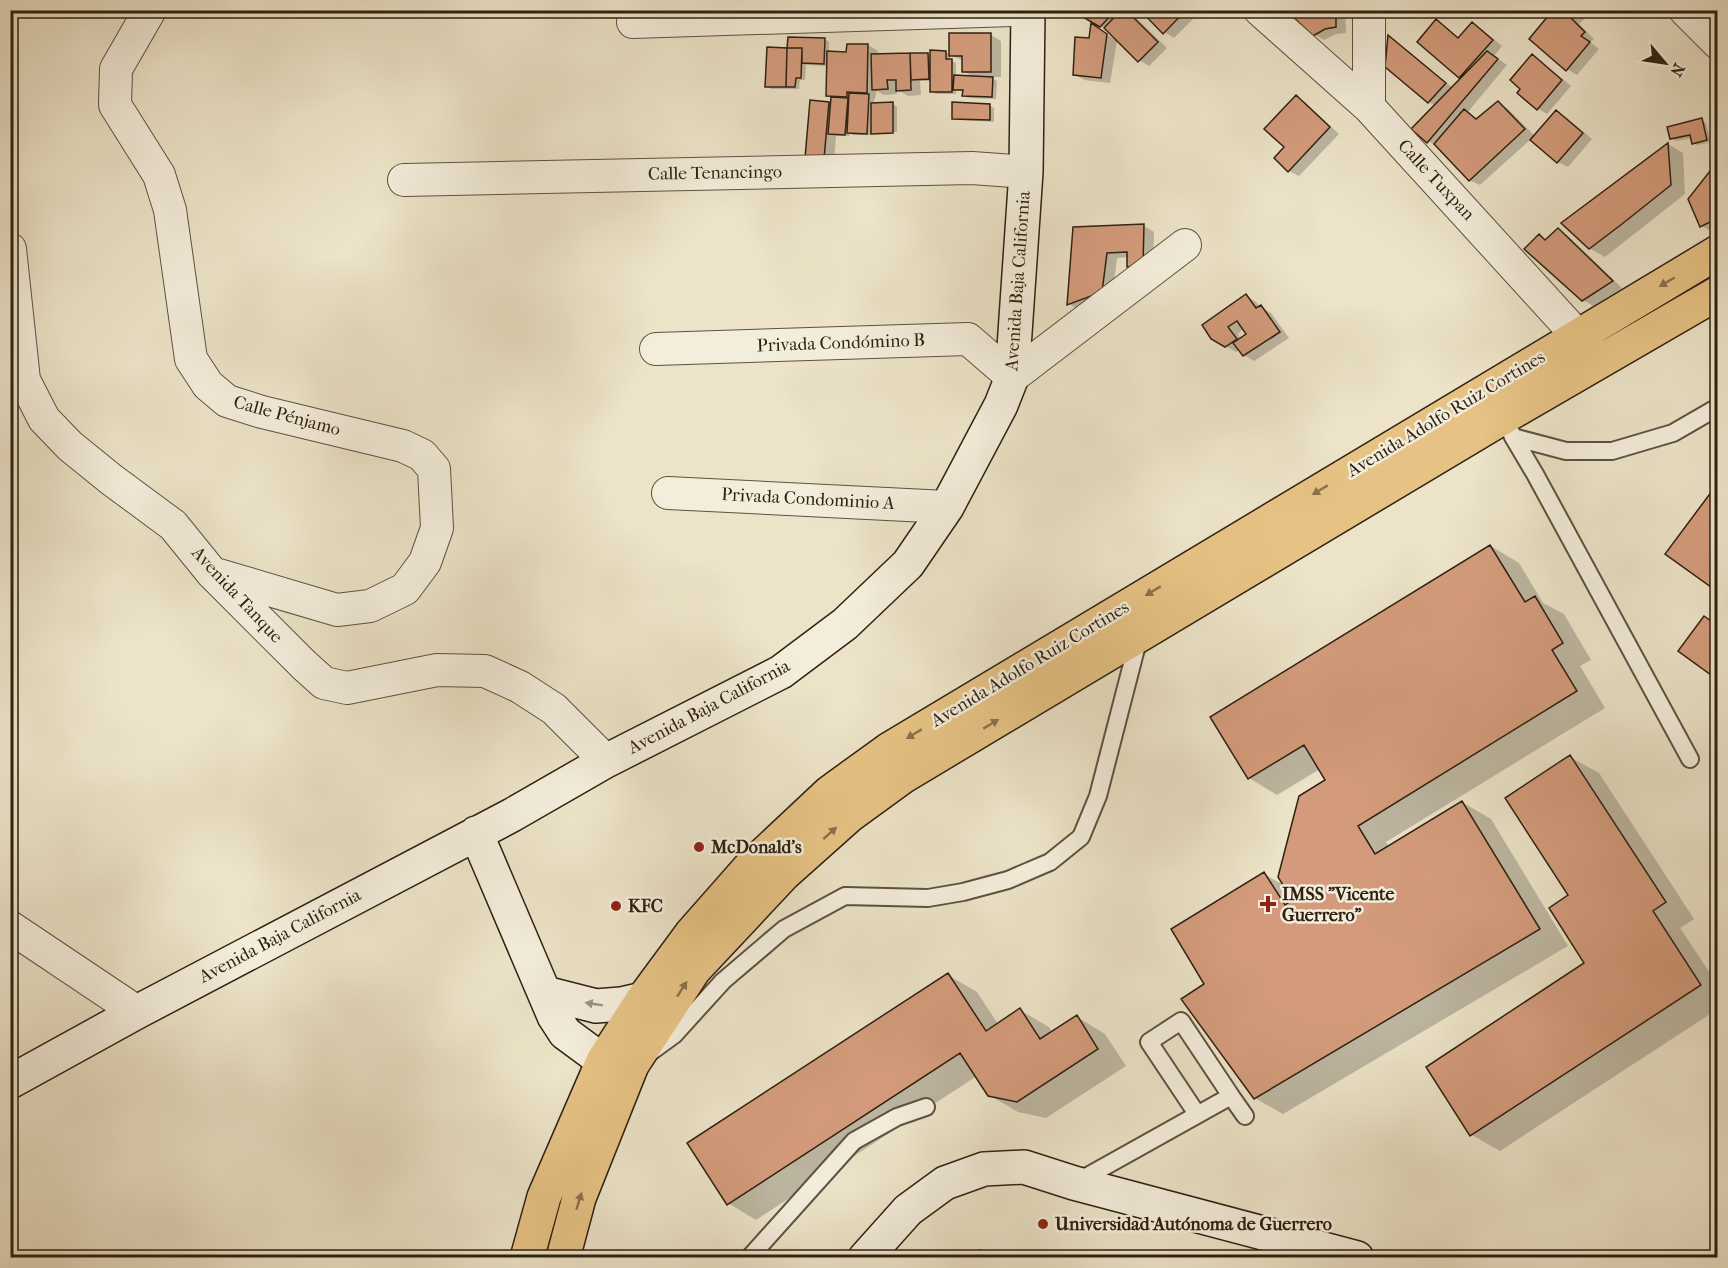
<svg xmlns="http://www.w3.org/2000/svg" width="1728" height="1268" font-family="'IM FELL French Canon',serif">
  <rect width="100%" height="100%" fill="#ece3c8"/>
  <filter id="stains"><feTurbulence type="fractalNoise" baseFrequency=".00333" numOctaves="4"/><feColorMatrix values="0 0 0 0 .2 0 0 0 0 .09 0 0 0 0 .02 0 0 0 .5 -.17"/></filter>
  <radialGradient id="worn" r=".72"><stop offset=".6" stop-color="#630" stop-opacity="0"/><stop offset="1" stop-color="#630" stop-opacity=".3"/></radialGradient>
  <path fill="#0003" fill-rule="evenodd" d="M1074 10H1139L1134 16 1167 48 1149 66 1139 60 1109 31Z
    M1142 10H1202L1174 38 1164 32Z
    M1288 10H1345L1346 33 1336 34 1324 40 1314 34Z
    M1384 10H1396V14L1388 13Z
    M1555 10H1594L1579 24 1594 39 1590 42 1599 49 1577 75 1567 69Z
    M1436 21 1460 39 1473 24 1483 30 1502 46 1494 56 1507 65 1467 113 1477 120 1498 103 1508 109 1535 136 1556 112 1566 117 1592 139 1568 167 1558 162 1531 139 1480 185 1469 180 1438 148 1413 129 1435 106 1429 102 1389 38 1398 43 1453 88 1462 79 1419 41Z
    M1101 31 1117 41 1110 83 1084 80 1074 74 1091 40Z
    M991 35 1001 41V77H989L997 81 996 99 968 98 964 95V92L956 89V94H936L931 91 932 81H920L921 95 908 96 897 89V94L884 95 877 91 873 104H893L897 107V132H875V134L872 132V135H853L850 132 849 136H836L834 164 817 163 828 103 832 105V98L827 95 828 66 806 65 805 80H800L799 89H771L767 86 789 49 825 39 829 42V53H848L868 45 878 51V56L928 54 932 56 946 52 950 55ZM950 55 964 61 963 71 975 78 956 77V63L950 60Z
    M1533 56 1542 62 1571 86 1547 114 1537 108Z
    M1296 97 1306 103 1339 134 1299 176 1289 171 1276 158 1286 147Z
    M990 106 994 108V122L958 120 953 118Z
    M1701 120 1706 123 1711 142 1698 145 1693 143 1692 138 1676 141 1671 138Z
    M1668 144 1683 153 1685 194 1605 257 1589 248Z
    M1718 166V229L1712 232 1702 226 1710 173 1717 177 1714 171Z
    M1144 226 1154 232 1153 271 1139 272 1128 266V257L1117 258 1112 298 1079 310 1069 304 1075 228Z
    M1558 230 1568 236 1622 288 1593 306 1583 300 1540 236 1547 240Z
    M1246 296 1256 302 1260 307 1271 313 1289 338 1254 361 1244 355 1240 349 1236 352 1212 338ZM1244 328 1249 335 1241 339 1238 334Z
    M1491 546 1519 563 1543 603 1564 614 1591 660 1580 666 1605 708 1386 842 1389 847 1462 802 1491 819 1568 946 1283 1114 1255 1098 1207 985 1264 874 1285 886 1327 781 1320 769 1277 795 1249 778Z
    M1570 757 1599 773 1694 919 1680 928 1718 985V1009L1500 1151 1472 1135 1586 964 1570 896Z
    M948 975 977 992 998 1024 1020 1010 1049 1027 1053 1033 1077 1017 1105 1034 1126 1066 1046 1118 1018 1112 989 1095 977 1076 756 1220 728 1203Z"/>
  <path fill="#d39b7b" stroke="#2f2011" stroke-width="1.5" d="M1071 10H1116L1100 27Z
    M1121 10H1126L1158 42 1138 62 1104 28Z
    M1140 10H1186L1163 34Z
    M1286 10H1336V27L1325 29 1313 36Z
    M1553 10H1577L1570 17 1585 32 1581 36 1590 42 1566 71 1529 39Z
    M1436 19 1458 38 1472 22 1493 40 1459 78 1417 42Z
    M1091 23 1107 34 1101 78 1073 75 1075 37 1089 38Z
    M949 33H991V72H962V56H949Z
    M1388 35 1446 83 1428 103 1385 67Z
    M788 37 825 38 824 64 802 63V48H787Z
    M847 44H868L867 93 847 92V97L826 96 827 51 846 52Z
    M767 47 787 48 786 87H765Z
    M787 48H802L801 78H796L795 87H786Z
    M930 50 946 51V59H952V92H930Z
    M1487 51 1498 59 1427 143 1411 129Z
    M910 53H928L929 79 911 80Z
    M910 53 911 90 896 91V80H887L888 89 872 90 871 54Z
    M1532 54 1562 80 1537 110 1517 93 1520 89 1510 80Z
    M954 75 993 77 992 97 962 96 963 90H953Z
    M849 93 869 94 867 134 847 133Z
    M1296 95 1330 127 1288 172 1274 158 1284 147 1264 129Z
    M831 97 848 98 845 135 828 134Z
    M810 100 829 102 824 159 805 158Z
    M1498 101 1525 129 1469 181 1434 144 1464 109 1476 119Z
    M893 102V133L871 134V103Z
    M952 102 990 104V120L952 119Z
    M1556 110 1583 133 1557 163 1530 140Z
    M1702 118 1707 140 1692 144 1690 135 1670 139 1667 127Z
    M1668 143 1671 185 1622 224 1589 249 1561 223Z
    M1710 171 1718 185V218L1700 227 1688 199Z
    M1144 224 1143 266 1127 267V252L1107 253 1102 292 1067 305 1073 227Z
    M1558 228 1613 281 1582 301 1524 249 1539 234 1545 240Z
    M1246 294 1256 308 1261 305 1280 332 1243 356 1233 343 1246 334 1237 321 1228 327 1237 339 1225 347 1211 339 1202 325Z
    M1718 483V592L1665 554Z
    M1490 545 1525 602 1535 596 1563 643 1552 650 1577 691 1358 826 1375 854 1462 801 1540 929 1254 1099 1181 999 1204 984 1171 929 1264 872 1285 905 1292 900 1278 877 1299 796 1325 780 1304 745 1248 779 1210 717Z
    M1704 616 1718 626V680L1678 651Z
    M1570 755 1666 902 1653 911 1701 985 1470 1136 1426 1067 1584 963 1549 908 1568 895 1505 798Z
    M948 973 986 1031 1020 1008 1040 1039 1077 1015 1098 1049 1017 1102 988 1096 960 1053 727 1205 687 1143Z
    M979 1250 993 1258H975Z"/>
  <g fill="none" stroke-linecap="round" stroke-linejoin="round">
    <defs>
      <path id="lane" d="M1511 432 1513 437 1566 451H1612L1673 433 1718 407
        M1513 437 1535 474 1690 759
        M652 1051 674 1035 723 981 784 929 845 896 928 898 963 892 1008 880 1050 862 1081 837 1098 796 1139 637
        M1197 1114 1149 1042 1181 1021 1231 1096
        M1077 1182 1231 1096 1245 1116
        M749 1258 854 1141 897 1117 926 1107"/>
      <path id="street" d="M150 10 116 69 115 105 159 175 170 210 191 359 208 385 227 401 262 412 403 446 422 455 434 469 437 528 425 562 405 589 370 606 337 610 212 573
        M1260 10 1369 107 1596 356
        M1685 10 1718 43
        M633 22 1013 10
        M1369 107V10
        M404 180 972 168 1026 172
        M10 249 24 380 44 419 70 446 112 480 173 525 212 573 304 665 324 683 347 688 437 670 485 671 520 687 554 709 606 761
        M656 349 968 339 1012 377 1185 245
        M668 493 947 507
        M10 927 137 1012"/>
      <path id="secondary" d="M476 833 554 1016 565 1033 603 1061 632 1065
        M545 993 596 1006 621 1004 643 999
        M10 1082 137 1012 512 815 606 761 781 672 845 624 908 564 947 507 1001 405 1012 377 1026 172 1028 10
        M865 1258 908 1210 945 1183 984 1169 1024 1167 1074 1183 1357 1258"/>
      <path id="primary" d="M527 1258 544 1197 603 1061 643 999 691 934 750 867 830 792 888 750 1718 252
        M563 1258 579 1198 632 1065 694 970 784 874 849 816 904 776 1504 417 1718 293"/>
    </defs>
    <use href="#lane" stroke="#5e513f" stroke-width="20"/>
    <use href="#street" stroke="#5e513f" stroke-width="34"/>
    <use href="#secondary" stroke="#2f2011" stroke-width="36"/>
    <use href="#primary" stroke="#2f2011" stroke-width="36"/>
    <use href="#lane" stroke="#f3eddb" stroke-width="16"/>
    <use href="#street" stroke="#f3eddb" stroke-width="32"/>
    <use href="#secondary" stroke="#f3eddb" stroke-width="33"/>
    <use href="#primary" stroke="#e6c284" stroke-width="33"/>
  </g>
  <defs><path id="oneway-solid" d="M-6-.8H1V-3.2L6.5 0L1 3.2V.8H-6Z" transform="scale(1.5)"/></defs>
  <g fill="#8a714a">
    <use href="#oneway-solid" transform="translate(1667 282) rotate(150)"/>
    <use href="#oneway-solid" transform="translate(1320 490) rotate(149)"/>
    <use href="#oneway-solid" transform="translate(1153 591) rotate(149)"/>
    <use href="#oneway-solid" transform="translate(991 724) rotate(-31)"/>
    <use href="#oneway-solid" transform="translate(914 734) rotate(149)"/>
    <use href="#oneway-solid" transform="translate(830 833) rotate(-42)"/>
    <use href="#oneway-solid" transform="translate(682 989) rotate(-57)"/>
    <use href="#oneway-solid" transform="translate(579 1201) rotate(-73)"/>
  </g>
  <use fill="#9b9180" href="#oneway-solid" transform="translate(594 1004) rotate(-171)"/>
  <g fill="#8f2418" stroke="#f3eddb" stroke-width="2">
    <circle cx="699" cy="847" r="6"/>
    <path d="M1265 895h6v6h6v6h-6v6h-6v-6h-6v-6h6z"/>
    <circle cx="616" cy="906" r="6"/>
    <circle cx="1043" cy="1224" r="6"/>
  </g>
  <g text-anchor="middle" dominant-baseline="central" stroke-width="5" stroke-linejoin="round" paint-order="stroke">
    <g font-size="18" fill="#2f2011" stroke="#f3eddb">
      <text transform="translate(715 173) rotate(-1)">Calle Tenancingo</text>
      <text transform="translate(1436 180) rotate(47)">Calle Tuxpan</text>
      <text transform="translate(1018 281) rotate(-86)">Avenida Baja California</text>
      <text transform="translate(841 343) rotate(-2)">Privada Condómino B</text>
      <text transform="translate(1446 414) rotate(-31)">Avenida Adolfo Ruiz Cortines</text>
      <text transform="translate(287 416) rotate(15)">Calle Pénjamo</text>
      <text transform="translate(808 499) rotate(3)">Privada Condominio A</text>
      <text transform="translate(237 595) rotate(47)">Avenida Tanque</text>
      <text transform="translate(1030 664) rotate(-31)">Avenida Adolfo Ruiz Cortines</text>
      <text transform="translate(709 707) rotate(-28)">Avenida Baja California</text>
      <text transform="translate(280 936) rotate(-28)">Avenida Baja California</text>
    </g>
    <g font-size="18" font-weight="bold" fill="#2f2011" stroke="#f3eddb" text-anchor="start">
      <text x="711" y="847">McDonald's</text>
      <text x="1282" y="894">IMSS "Vicente<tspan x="1282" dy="21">Guerrero"</tspan></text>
      <text x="628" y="906">KFC</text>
      <text x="1055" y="1224">Universidad Autónoma de Guerrero</text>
    </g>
  </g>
  <rect width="1728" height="1268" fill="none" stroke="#ece3c8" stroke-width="36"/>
  <rect x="12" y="12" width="1704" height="1244" fill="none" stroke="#2f2011" stroke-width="3"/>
  <rect x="18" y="18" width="1692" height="1232" fill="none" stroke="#2f2011" stroke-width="1.5"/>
  <g transform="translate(1665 63) rotate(119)" stroke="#f3eddb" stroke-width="4.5" paint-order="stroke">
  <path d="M0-4.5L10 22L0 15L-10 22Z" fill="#2f2011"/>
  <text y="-9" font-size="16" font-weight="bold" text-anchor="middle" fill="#2f2011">N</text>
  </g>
  <rect width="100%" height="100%" filter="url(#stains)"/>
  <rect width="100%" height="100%" fill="url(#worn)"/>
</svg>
